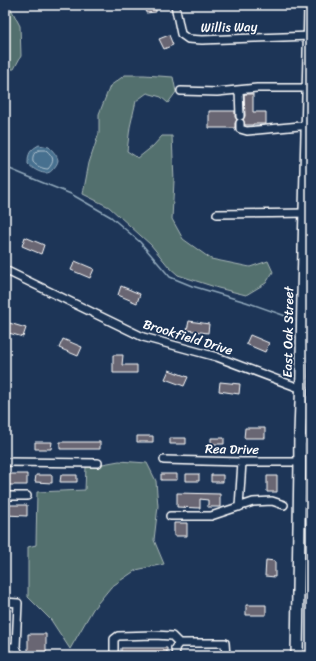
<svg xmlns="http://www.w3.org/2000/svg" width="316" height="661" font-family="Sriracha,sans-serif">
  <rect width="100%" height="100%" fill="#1d3557"/>
  <filter id="ink" filterUnits="userSpaceOnUse"><feTurbulence type="fractalNoise" baseFrequency=".025" numOctaves="2"/><feDisplacementMap in="SourceGraphic" scale="8" xChannelSelector="R" yChannelSelector="G"/><feConvolveMatrix kernelMatrix="1 2 1 2 8 2 1 2 1" color-interpolation-filters="sRGB"/></filter>
  <g filter="url(#ink)">
    <path fill="#526f6e" stroke="#a8b7b6" d="M5 5H9L20 26 21 56 14 69H5Z
      M125 75H144L173 77 176 92 168 103 161 97 147 93 136 101 130 127 127 151 138 158 153 146 162 136H172L174 181 172 219 183 239 211 259 250 267 268 261 273 272 266 283 246 295 218 288 178 275 169 267 151 245 109 207 83 194 89 163 99 133V114L110 86Z
      M119 461 147 463 156 481 158 506 154 540 164 564 136 570 111 587 93 609 70 649 51 620 28 597V547L36 545 37 492 85 490 86 467Z"/>
    <path fill="#47708f" stroke="#91a9bc" d="M39 145 49 147C52 150 57 155 58 160 58 163 55 167 53 169 47 178 34 170 28 164 28 153 30 150 39 145Z"/>
    <g fill="none" stroke-linecap="round" stroke-linejoin="round">
      <path stroke="#b5c6d2" stroke-width="1" d="M39 150H46C54 157 55 161 48 169 43 169 36 166 33 162 32 156 34 152 39 150Z"/>
      <path stroke="#91a9bc" stroke-width="1.5" d="M5 167 41 182 71 194 111 217 140 242 170 277 192 286 246 302 294 319"/>
    </g>
    <path fill="#696673" stroke="#fff" d="M145 5H156V12L146 13Z
      M169 35 173 45 164 49 159 39Z
      M244 94H253V112H266V124H253V125H245L243 120 245 116Z
      M209 111H235V117L237 120 235 123V128H209Z
      M25 237 44 245 41 254 22 246Z
      M75 261 94 269 90 278 71 270Z
      M121 286 140 294 137 303 118 295Z
      M189 321 209 324 208 333 187 330Z
      M6 322 26 328 23 337 5 332Z
      M250 335 269 343 265 352 246 344Z
      M63 339 82 347 78 356 59 348Z
      M113 355H123L122 365H137V373H113Z
      M169 370 188 377 184 386 165 379Z
      M220 382 240 384 239 394 219 391Z
      M245 428H265V438H244Z
      M137 436H153V442H137Z
      M170 438H186V444H170Z
      M211 438H224V444H211Z
      M35 442H52L51 449H35Z
      M60 442H100V449H60Z
      M5 474H27V485H5Z
      M161 474H177V480H161Z
      M186 474H199V481H186Z
      M36 475H52V483L35 482Z
      M61 475H77V482H60Z
      M211 475H223V482H211Z
      M267 476H277V492H267Z
      M177 493 220 494V507H208V500L200 499V508L177 507Z
      M5 505H27V516L5 515Z
      M174 523H187V536H174Z
      M266 560 275 561V577L265 576Z
      M246 605H266V615H246Z
      M28 634H46V654H28Z
      M121 648H167V656H121Z"/>
    <g fill="none" stroke-linecap="round" stroke-linejoin="round">
      <defs>
        <path id="minor" d="M175 5 181 34 188 39 202 40 311 36
          M239 90 240 116
          M181 91 217 92 257 88H311
          M240 123V129L247 131 311 125
          M217 214 311 213
          M5 270 143 337 217 357 302 389
          M299 440H311
          M164 460 242 462H300
          M5 462 98 463
          M5 496H27
          M239 507 242 462
          M170 516H211L253 502 272 501 284 505
          M5 602 18 603 16 647H5
          M16 647 20 656
          M114 656V639L118 636 154 635 172 636 179 643
          M176 656 175 648 179 643H225L226 656"/>
        <path id="highway" d="M297 656 300 462C299 430 302 397 302 365 303 245 308 125 310 5"/>
      </defs>
      <use href="#minor" stroke="#fff" stroke-width="10"/>
      <use href="#highway" stroke="#fff" stroke-width="14"/>
      <use href="#minor" stroke="#1d3557" stroke-width="7"/>
      <use href="#highway" stroke="#1d3557" stroke-width="11"/>
    </g>
  </g>
  <g text-anchor="middle" dominant-baseline="central" stroke-width="3.5" stroke-linejoin="round" paint-order="stroke">
    <g font-size="13" fill="#fff" stroke="#1d3557">
      <text transform="translate(229 27) rotate(-1)">Willis Way</text>
      <text transform="translate(288 332) rotate(-89)">East Oak Street</text>
      <text transform="translate(188 337) rotate(17)">Brookfield Drive</text>
      <text transform="translate(232 449) rotate(1)">Rea Drive</text>
    </g>
  </g>
  <rect width="316" height="661" fill="none" stroke="#1d3557" stroke-width="20"/>
  <rect x="10" y="10" width="296" height="641" fill="none" stroke="#fff" stroke-width="1.5" filter="url(#ink)"/>
</svg>
